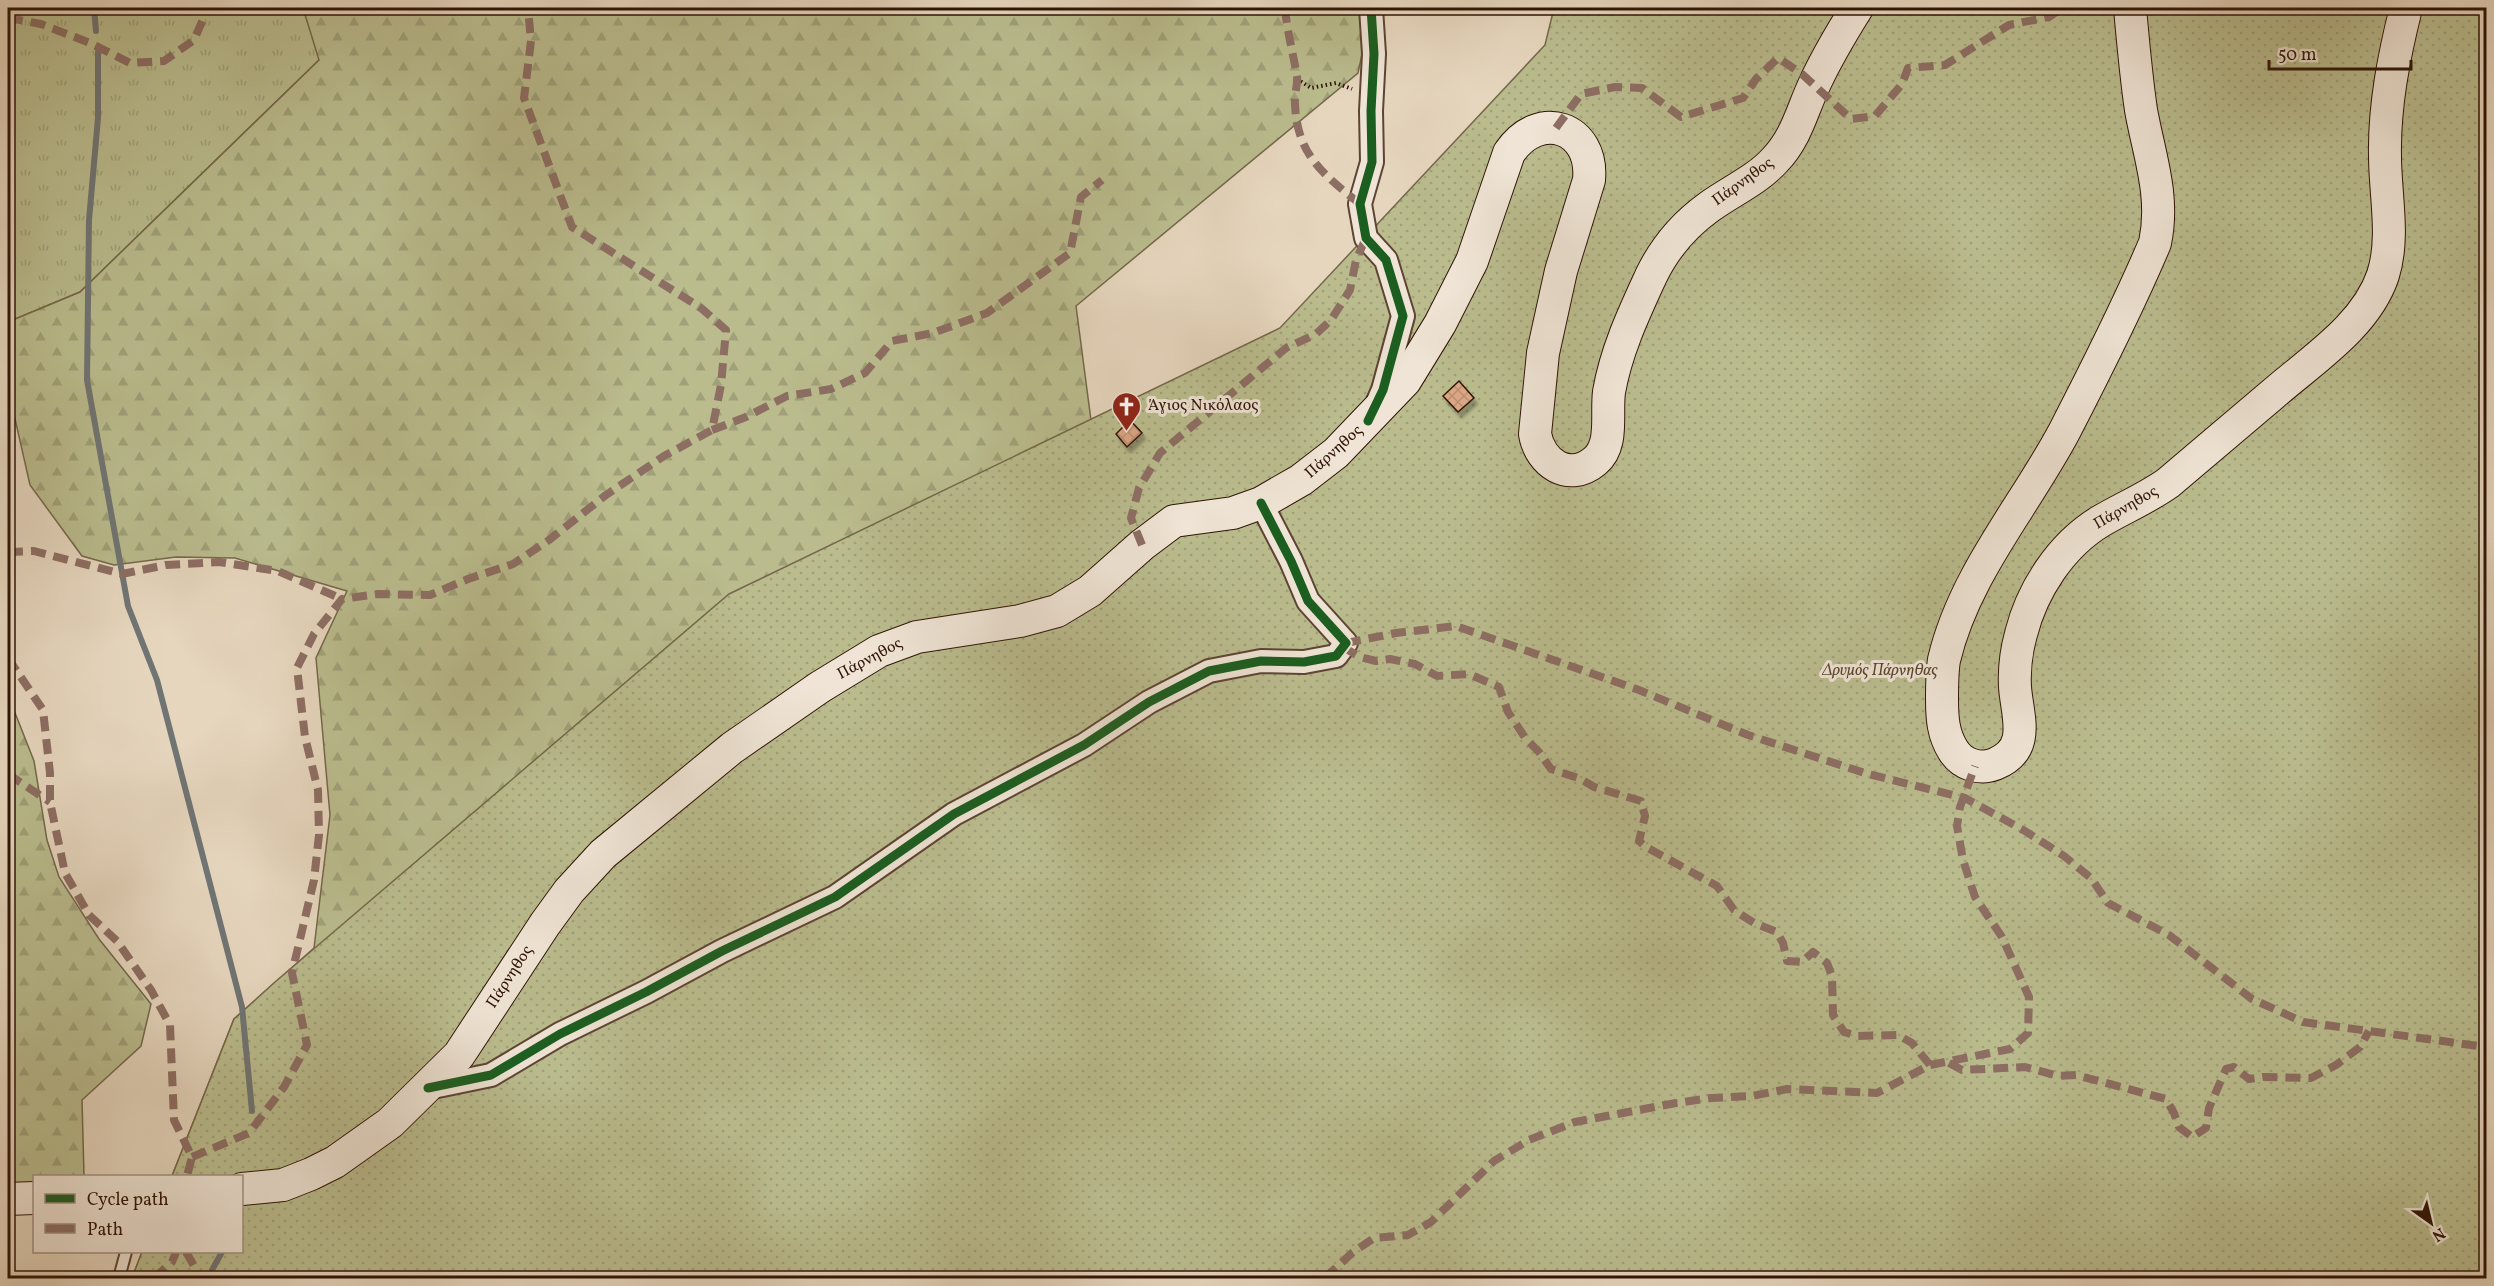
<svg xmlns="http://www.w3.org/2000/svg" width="2494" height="1286" font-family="Vollkorn,serif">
  <defs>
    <pattern id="grass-tufts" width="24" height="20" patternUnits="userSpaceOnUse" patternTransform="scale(1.5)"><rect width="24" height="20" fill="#babc8e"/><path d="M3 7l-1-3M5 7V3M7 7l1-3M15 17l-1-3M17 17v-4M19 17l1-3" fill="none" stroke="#a0a179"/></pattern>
    <pattern id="forest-firs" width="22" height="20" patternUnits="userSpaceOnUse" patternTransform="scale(1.5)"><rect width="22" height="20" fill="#babc8e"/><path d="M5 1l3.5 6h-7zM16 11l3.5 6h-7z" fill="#a0a179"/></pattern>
    <pattern id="park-dots" width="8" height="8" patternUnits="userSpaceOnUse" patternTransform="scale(1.5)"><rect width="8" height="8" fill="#babc8e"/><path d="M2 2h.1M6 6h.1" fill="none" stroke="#a0a179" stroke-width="1.8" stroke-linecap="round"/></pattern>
    <pattern id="building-cross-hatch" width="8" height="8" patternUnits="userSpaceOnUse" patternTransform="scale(1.5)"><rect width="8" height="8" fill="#daa685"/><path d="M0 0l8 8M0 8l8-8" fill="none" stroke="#bb8e71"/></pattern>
    <filter id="shadow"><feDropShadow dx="3.5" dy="6" stdDeviation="1.5" flood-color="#0004"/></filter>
  </defs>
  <rect width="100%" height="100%" fill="#e6d6be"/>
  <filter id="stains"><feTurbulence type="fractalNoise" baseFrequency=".00333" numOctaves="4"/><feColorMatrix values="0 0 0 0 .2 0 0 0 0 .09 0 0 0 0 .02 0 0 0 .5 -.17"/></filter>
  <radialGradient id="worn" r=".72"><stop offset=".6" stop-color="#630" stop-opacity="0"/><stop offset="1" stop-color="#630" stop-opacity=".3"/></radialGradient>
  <path fill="url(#grass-tufts)" stroke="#74684a" stroke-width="1.5" d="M8 8H303L320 59 80 292 8 322Z"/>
  <path fill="url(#forest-firs)" stroke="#74684a" stroke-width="1.5" d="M303 8H1372L1358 73 1076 306 1108 550 2486 1278H132L142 1252H242V1176H172L234 1019 314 948 330 815 316 658 347 591 235 558 176 557 114 565 82 556 30 485 8 388V322L80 292 319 60Z
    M8 695 34 761 47 840 59 877 99 939 151 1004 141 1046 82 1100 84 1176H34V1183L8 1184Z"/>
  <path fill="url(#park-dots)" stroke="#74684a" stroke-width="1.5" d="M1554 8H2486V1278H132L142 1252H242V1176H172L234 1019 275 982 729 594 1280 328 1545 45Z"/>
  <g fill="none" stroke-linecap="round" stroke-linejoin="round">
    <path stroke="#707574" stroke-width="6" d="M94 8 96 31
      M98 52V118L89 220 87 380 128 606 157 680 242 1007 252 1111
      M212 1270 222 1252"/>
  </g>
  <path fill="url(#building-cross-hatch)" stroke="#2f1406" stroke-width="1.5" filter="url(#shadow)" d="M1459 381 1474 398 1458 412 1443 396Z
    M1130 420 1142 433 1127 447 1116 434Z"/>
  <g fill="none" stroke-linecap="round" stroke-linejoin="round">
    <defs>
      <path id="lane" d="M119 1278 126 1252"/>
      <path id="street" d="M1371 8 1374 54 1371 111 1372 162 1360 204 1366 238 1386 260 1403 316 1383 390 1376 406
        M428 1088 491 1075 560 1034 646 992 722 951 835 897 954 814 1084 745 1149 702 1209 671 1261 661 1304 662 1336 656 1346 643 1308 601 1291 561 1261 503"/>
      <path id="secondary" d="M2130 8C2133 42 2136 76 2141 110 2149 155 2165 196 2155 243 2128 307 2096 370 2064 432 2024 507 1964 575 1944 660 1942 672 1942 686 1942 699 1942 718 1943 734 1953 750 1962 765 1980 770 1995 764 2032 749 2017 716 2015 687 2014 669 2016 652 2021 634 2032 590 2061 545 2101 521 2123 508 2147 498 2168 483 2203 453 2238 424 2273 394 2312 360 2366 326 2383 275 2395 237 2385 195 2385 156 2384 106 2394 56 2406 8
        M242 1189 283 1185 311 1174 335 1162 390 1123 459 1055 545 924 569 891 603 854 732 748 820 687 879 651 917 637 1020 621 1057 611 1090 591 1142 545 1174 521 1233 513 1261 503 1301 480 1336 453 1405 381 1440 324 1472 261 1509 153C1539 108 1594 127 1589 180L1561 271 1543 353 1535 434C1540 463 1569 483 1595 461 1614 445 1606 415 1609 392 1616 351 1634 313 1651 276 1664 249 1684 225 1709 207 1731 191 1757 180 1775 160 1797 137 1802 110 1815 83 1827 57 1842 32 1857 8
        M8 1199 34 1198"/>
    </defs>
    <use href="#lane" stroke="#5d4434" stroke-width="14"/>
    <use href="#street" stroke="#5d4434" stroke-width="26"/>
    <use href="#secondary" stroke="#2f1406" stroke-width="34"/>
    <path stroke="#2f1406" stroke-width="4" stroke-dasharray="1.5 3" stroke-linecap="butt" d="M1297 79 1311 88 1336 83 1352 89"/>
    <use href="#lane" stroke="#efe4d5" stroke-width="10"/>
    <use href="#street" stroke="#efe4d5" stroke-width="22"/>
    <use href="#secondary" stroke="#efe4d5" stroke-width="32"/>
    <path stroke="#8d6e63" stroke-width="8" stroke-dasharray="15 8" stroke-linecap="butt" d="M1285 8C1287 31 1293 53 1297 76 1298 85 1294 94 1295 104 1297 155 1323 174 1360 204
      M8 18 41 24 90 43 130 63 164 61 194 40 208 8
      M1556 128 1581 94 1615 87 1642 88 1681 117 1743 98 1756 79 1778 58 1802 74 1851 119 1875 116 1902 84 1908 68 1945 65 2009 25 2049 17 2062 8
      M712 430 746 417 787 396 831 389 865 373 892 341 933 333 987 313 1070 253 1081 197 1102 180
      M1142 545 1131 518 1139 488 1160 453 1286 348 1316 334 1331 320 1350 290 1356 260 1366 238
      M8 552 34 551 122 574 166 565 219 562 278 571 342 599
      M1346 643 1396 633 1456 626 1639 690 1748 735 1868 774 1965 798 2025 831 2064 856 2091 878 2108 903 2169 935 2252 999 2303 1022 2486 1047
      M1343 647 1360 657 1376 661 1390 659 1415 664 1437 676 1469 674 1499 687 1508 712 1526 739 1539 752 1551 769 1581 779 1594 787 1641 801 1645 816 1639 841 1646 847 1717 886 1734 910 1754 923 1777 932 1783 943 1787 961 1802 962 1813 952 1827 963 1832 976 1833 1015 1844 1032 1857 1036 1898 1035 1912 1043 1930 1065
      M8 658 43 710 50 773V802L65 873 89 915 117 941 151 990 170 1025 174 1120 192 1157 187 1176
      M8 774 50 802
      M1949 1063 1962 1070 2025 1067 2058 1076 2076 1075 2166 1099 2174 1113 2179 1127 2192 1137 2206 1128 2209 1108 2226 1069 2234 1067 2249 1079 2263 1077 2311 1078 2336 1065 2360 1047 2369 1031
      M192 1157 249 1133 284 1087 307 1045 292 973 314 880 319 835 318 790 305 737 297 668 314 634 342 599 378 594 430 595 468 579 513 564 549 540 606 495 664 456 712 430 721 385 726 330 701 308 572 227 524 98 531 41 528 8
      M186 1252 201 1278
      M154 1278 172 1262 176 1252
      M1325 1278 1352 1253 1374 1238 1408 1235 1431 1222 1494 1161 1529 1140 1575 1122 1676 1103 1711 1098 1752 1096 1787 1089 1877 1093 1930 1065 2010 1049 2028 1033 2029 997 2002 937 1975 897 1963 860 1957 826 1960 807 1975 766"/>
    <defs>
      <path id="cycleway" d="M1368 421 1383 390 1403 316 1386 260 1366 238 1360 204 1372 162 1371 111 1374 54 1371 8
        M428 1088 491 1075 560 1034 646 992 722 951 835 897 954 814 1084 745 1149 702 1209 671 1261 661 1304 662 1336 656 1346 643 1308 601 1291 561 1261 503"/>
    </defs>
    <use href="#cycleway" stroke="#efe4d5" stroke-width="13"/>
    <use href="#cycleway" stroke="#1b5e20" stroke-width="9"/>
  </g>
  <defs>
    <symbol id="church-pin" viewBox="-11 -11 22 30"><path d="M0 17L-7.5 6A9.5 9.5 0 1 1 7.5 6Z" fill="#8f2418" stroke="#efe4d5"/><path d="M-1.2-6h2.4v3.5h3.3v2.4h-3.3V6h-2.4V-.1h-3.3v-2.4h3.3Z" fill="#fff"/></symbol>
  </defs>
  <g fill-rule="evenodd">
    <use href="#church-pin" x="1110" y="390" width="33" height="45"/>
  </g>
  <g text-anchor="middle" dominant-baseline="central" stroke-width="6" stroke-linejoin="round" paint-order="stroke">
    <g font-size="16" fill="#2f1406" stroke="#efe4d5">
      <text transform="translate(1743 182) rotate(-36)">Πάρνηθος</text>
      <text transform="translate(1334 452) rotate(-42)">Πάρνηθος</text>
      <text transform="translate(2126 508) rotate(-30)">Πάρνηθος</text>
      <text transform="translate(870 659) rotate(-28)">Πάρνηθος</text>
      <text transform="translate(510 977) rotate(-57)">Πάρνηθος</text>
    </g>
    <g font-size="16" fill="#2f1406" stroke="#efe4d5" text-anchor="start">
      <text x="1148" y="406">Άγιος Νικόλαος</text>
    </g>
    <g font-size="16" font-style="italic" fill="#59462f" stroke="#efe4d5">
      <text x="1880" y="671">Δρυμός Πάρνηθας</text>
    </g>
  </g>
  <rect width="2494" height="1286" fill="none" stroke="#e6d6be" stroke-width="30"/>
  <rect x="9" y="9" width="2476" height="1268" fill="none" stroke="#2f1406" stroke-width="3"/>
  <rect x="15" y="15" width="2464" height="1256" fill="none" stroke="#2f1406" stroke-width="1.5"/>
  <rect x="33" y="1175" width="210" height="78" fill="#efe4d5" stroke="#a29182" stroke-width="1.5"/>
  <rect x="45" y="1194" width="30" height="9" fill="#1b5e20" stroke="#a29182" stroke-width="1.5"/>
  <text x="87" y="1205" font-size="18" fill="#2f1406">Cycle path</text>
  <rect x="45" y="1224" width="30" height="9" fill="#8d6e63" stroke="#a29182" stroke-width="1.5"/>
  <text x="87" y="1235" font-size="18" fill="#2f1406">Path</text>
  <g transform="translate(2431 1223) rotate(146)" stroke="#efe4d5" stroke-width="4.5" paint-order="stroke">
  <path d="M0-4.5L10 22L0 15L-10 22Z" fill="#2f1406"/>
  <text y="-9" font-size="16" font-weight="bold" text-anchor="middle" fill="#2f1406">N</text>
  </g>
  <path d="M2269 60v9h142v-9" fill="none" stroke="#2f1406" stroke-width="3"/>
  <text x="2278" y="60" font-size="18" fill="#2f1406" stroke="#efe4d5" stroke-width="4.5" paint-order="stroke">50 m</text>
  <rect width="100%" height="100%" filter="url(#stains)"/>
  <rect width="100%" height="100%" fill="url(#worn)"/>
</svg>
